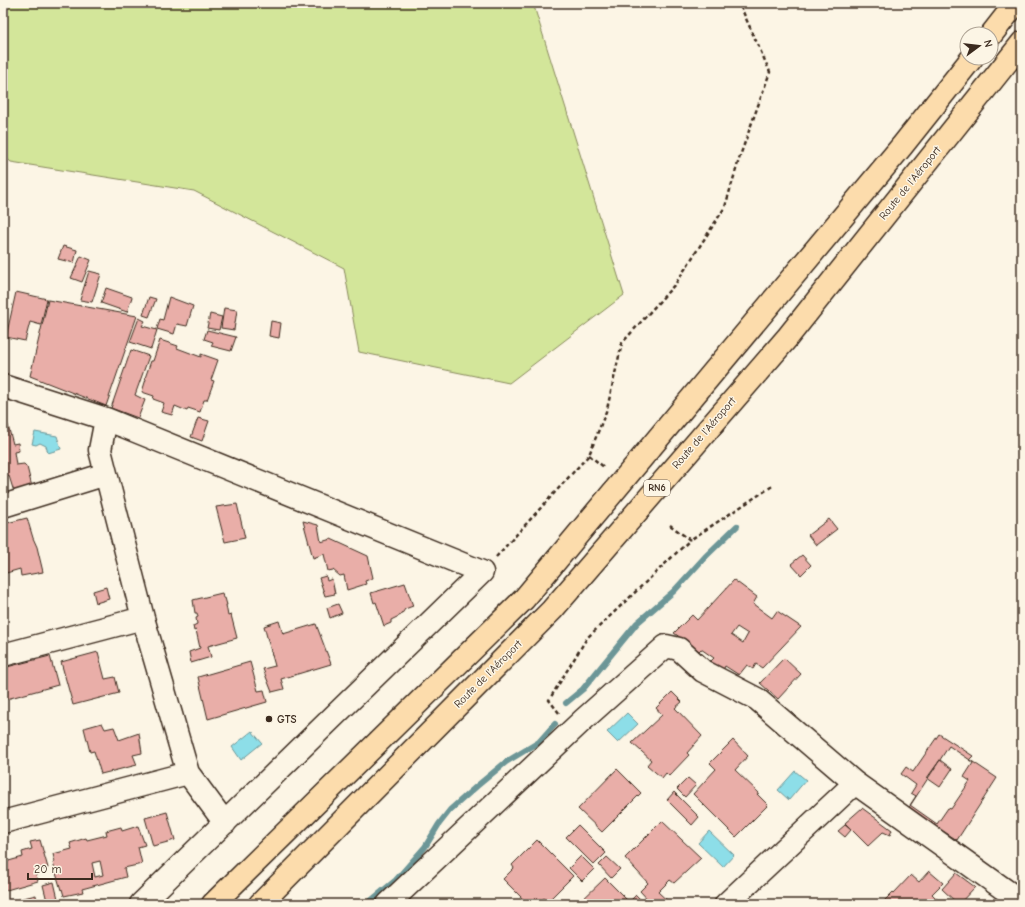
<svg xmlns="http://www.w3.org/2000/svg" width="1025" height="907" font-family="'Comic Neue',sans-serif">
  <rect width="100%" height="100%" fill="#fcf5e5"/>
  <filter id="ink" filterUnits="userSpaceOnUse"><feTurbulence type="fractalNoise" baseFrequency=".025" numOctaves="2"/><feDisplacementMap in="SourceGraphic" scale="8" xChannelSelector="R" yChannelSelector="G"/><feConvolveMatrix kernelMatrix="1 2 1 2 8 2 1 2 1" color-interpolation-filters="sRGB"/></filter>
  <g filter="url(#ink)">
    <path fill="#d3e69a" stroke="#87885c" d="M3 3H533L624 295 509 383 359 352 344 268 194 191 11 162 3 155Z"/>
    <path fill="#8ddee8" stroke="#6c9697" d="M35 432 57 436 61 449 48 453 46 446 40 443 36 445 32 444Z
      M627 713 638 724 618 743 607 732Z
      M252 731 262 743 241 760 232 747Z
      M795 771 806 780 789 800 778 790Z
      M709 831 734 855 723 867 698 843Z"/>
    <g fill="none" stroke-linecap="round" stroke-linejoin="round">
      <path stroke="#6c9697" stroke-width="6" d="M566 703 583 689 637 623 674 591 705 557 737 526
        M367 904 396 880 425 847 439 824 450 810 477 786 506 762 539 742 555 724"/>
    </g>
    <path fill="#e9aea8" stroke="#3b2a1e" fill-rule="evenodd" d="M63 246 77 250 74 263 58 259Z
      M81 256 91 260 82 282 71 278Z
      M89 271 101 274 92 302 80 300Z
      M106 288 132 297 127 312 101 303Z
      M16 292 47 299 41 325 30 322 25 341 6 337Z
      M149 297 156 299 149 317 143 315Z
      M169 297 193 306 187 326 177 324 174 334 157 329 160 319 163 320Z
      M48 300 137 316 106 406 30 376Z
      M224 308 237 310 234 330 221 328Z
      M210 314 222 317 219 330 207 328Z
      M139 318 145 321 142 326 157 330 151 349 130 342Z
      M271 321 281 323 279 338 269 336Z
      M207 330 236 337 231 351 211 346 213 342 204 339Z
      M160 340 178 346 177 348 201 357V354L218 360 211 380 214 381 207 400H204L200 412 188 408 187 411 175 406 172 415 161 412 164 403 153 399 154 396 142 392 146 379 145 378 151 361H153Z
      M131 350 149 356 135 395 145 400 138 418 111 408Z
      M198 418 209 421 202 441 191 437Z
      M7 422 13 444 18 443 19 451 14 452 16 465 24 464 27 467 32 487 14 492 9 476 3 477V423Z
      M237 504 245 538 225 542 216 507Z
      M27 518 33 538 37 547 43 572 21 576 20 569 3 574V524Z
      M829 519 837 529 816 545 808 535Z
      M303 521 318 525 321 542 331 539 368 556 373 578 365 581 366 584 347 590 344 575 340 576 333 570 328 571 324 554 313 558Z
      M802 555 811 565 801 575 791 564Z
      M326 576 327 581 332 579 335 594 325 596 319 578Z
      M734 580 757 597 753 604 772 618 777 611 801 627 762 668 756 664 753 669 747 665 739 675 725 666 723 670 710 662 714 658 701 649 699 651 674 633 692 615 697 620ZM737 627 748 634 743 643 731 635Z
      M405 583 413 606 405 609 401 615 391 620V623L384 626 376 602 374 603 371 593Z
      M106 587 109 599 96 603 93 591Z
      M222 593 223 598H225L227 605H226L228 616 231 615 237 638 208 646 211 657 191 663 189 652 200 648 196 630 194 631 193 626 197 624 196 618 198 617 197 613H195L193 600Z
      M338 604 342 613 330 618 327 608Z
      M279 621 283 634 316 624 331 664 281 679 284 689 272 692 263 669 275 666 264 626Z
      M98 652 105 679 115 677 119 693 73 705 61 662Z
      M50 656 58 685 3 700V668Z
      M784 658 801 674 778 699 760 683Z
      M250 662 258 691 264 690 267 702 208 719 198 677Z
      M672 692 682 702 675 708 702 736 687 753 689 755 669 776 666 773 662 778 647 765 651 760 632 743 662 715 656 708Z
      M102 723 105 729 114 727 119 740 139 733 142 753 133 755 137 765 101 774 94 751 90 752 84 728Z
      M939 734 973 756 969 760 973 763 964 777 970 781 951 809 948 808 937 824 910 805 916 796 911 793 916 785 901 774 906 767 913 772ZM940 760 952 769 940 787 927 778Z
      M733 740 748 756 735 770 759 793 757 794 768 805 736 837 693 794 716 769 710 763Z
      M949 746 997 778 957 840 908 809Z
      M617 769 641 793 602 832 578 809Z
      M688 778 696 785 685 797 677 789Z
      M674 792 699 817 692 825 667 800Z
      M862 808 892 830 890 835 883 832 868 846 845 823Z
      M167 812 175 840 153 846 145 818Z
      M662 821 701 858 674 883 670 880 658 892 671 904H652L640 891 648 883 625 858Z
      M578 825 606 853 594 865 566 837Z
      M845 825 851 830 845 837 838 831Z
      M138 826 145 845 138 847 142 864 124 868 126 877 82 889 83 892 64 896 62 889 61 890 53 863 55 862 53 854 72 849 70 843 86 838 87 840 107 835 106 831 121 827 122 831ZM100 861 103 875 95 877 92 863Z
      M40 840 48 868 35 872 38 881 3 891V857L5 862 23 857 22 852 32 849 30 842Z
      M537 840 573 876 547 902 544 898 538 904H528L503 879 514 868 512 865Z
      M581 856 594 869 582 881 569 868Z
      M607 857 620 869 611 878 599 865Z
      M929 871 943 883 932 894 940 902 938 904H881L893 892 894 893 911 875 919 882Z
      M956 873 975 887 959 904H958L942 889Z
      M605 878 629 902 636 895 645 904H578Z
      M54 882 58 899 47 901 43 885Z
      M36 895 37 904H3V903Z"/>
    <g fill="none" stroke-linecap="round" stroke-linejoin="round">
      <defs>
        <path id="minor" d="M3 386 106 419 482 572 141 904
          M106 419 100 450 143 618 188 773 225 823
          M3 506 106 474
          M3 655 143 618
          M3 822 188 773
          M388 904 583 720 666 646 679 649 703 671 757 699 855 783 1022 902
          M726 904 855 783"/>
        <path id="trunk" d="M991 35 1016 3
          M213 904 524 599 902 146 972 58
          M260 904 552 610 787 338 1022 43"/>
      </defs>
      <use href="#minor" stroke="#3b2a1e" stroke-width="25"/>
      <use href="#trunk" stroke="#3b2a1e" stroke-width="25"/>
      <path stroke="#3b2a1e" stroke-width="2.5" stroke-dasharray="4 3" stroke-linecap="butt" d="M589 455 605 468
        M670 525 690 540 774 485
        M496 557 589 455 607 409 622 343 676 283 725 207 740 156 770 72 739 3
        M559 713 549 700 587 638 690 540"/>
      <use href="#minor" stroke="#fcf5e5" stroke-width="22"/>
      <use href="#trunk" stroke="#fcdcac" stroke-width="22"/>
    </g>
  </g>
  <circle fill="#3b2a1e" stroke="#fcf5e5" stroke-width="1.5" cx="269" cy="719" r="4"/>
  <g text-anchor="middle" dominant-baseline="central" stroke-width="3" stroke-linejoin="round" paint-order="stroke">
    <rect fill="#fcf5e5" stroke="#75675a" stroke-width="1" x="644" y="480" width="26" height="16" rx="3"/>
    <g font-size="10" font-weight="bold" fill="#3b2a1e">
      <text x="657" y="488">RN6</text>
    </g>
    <g font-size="11" fill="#3b2a1e" stroke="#fcf5e5">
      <text transform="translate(910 183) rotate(-51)">Route de l'Aéroport</text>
      <text transform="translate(704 433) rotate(-49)">Route de l'Aéroport</text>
      <text transform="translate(488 674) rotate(-45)">Route de l'Aéroport</text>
    </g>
    <g font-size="11" font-weight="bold" fill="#3b2a1e" stroke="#fcf5e5" text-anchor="start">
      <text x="277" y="719">GTS</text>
    </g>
  </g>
  <rect width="1025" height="907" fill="none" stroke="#fcf5e5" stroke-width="16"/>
  <rect x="8" y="8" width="1009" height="891" fill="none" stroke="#3b2a1e" stroke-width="1.5" filter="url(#ink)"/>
  <g transform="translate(979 46) rotate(75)"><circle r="19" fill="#fcf5e5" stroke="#afa495"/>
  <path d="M0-3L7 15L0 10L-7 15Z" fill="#3b2a1e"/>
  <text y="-6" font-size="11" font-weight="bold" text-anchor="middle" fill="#3b2a1e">N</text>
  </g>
  <path d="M28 873v6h64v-6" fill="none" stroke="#3b2a1e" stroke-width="2"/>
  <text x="34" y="873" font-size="12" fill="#3b2a1e" stroke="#fcf5e5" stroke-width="3" paint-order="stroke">20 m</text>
</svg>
